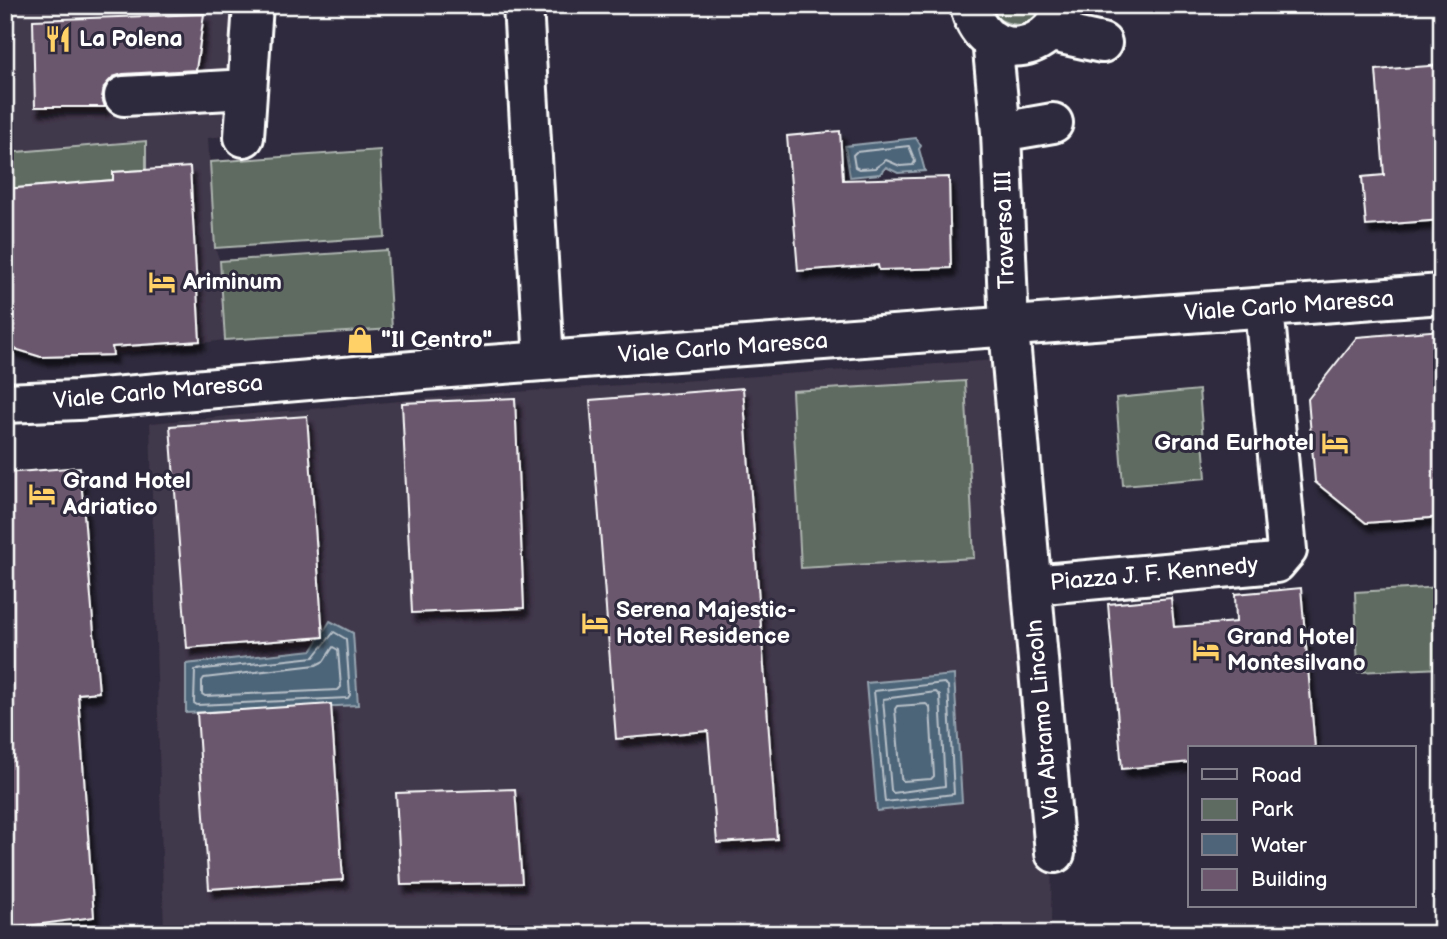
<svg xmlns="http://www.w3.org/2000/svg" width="1447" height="939" font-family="'Balsamiq Sans',sans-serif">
  <defs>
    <filter id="shadow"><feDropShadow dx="4.5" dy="8" stdDeviation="2" flood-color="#0009"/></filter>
  </defs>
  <rect width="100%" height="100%" fill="#2f2a3d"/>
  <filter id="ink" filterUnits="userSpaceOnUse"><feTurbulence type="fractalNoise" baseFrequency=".0143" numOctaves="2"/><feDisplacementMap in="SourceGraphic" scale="14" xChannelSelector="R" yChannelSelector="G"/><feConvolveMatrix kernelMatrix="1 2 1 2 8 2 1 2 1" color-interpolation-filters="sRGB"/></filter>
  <g filter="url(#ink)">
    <path fill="#41374b" d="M5 5H244L232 135 208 138 215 248 220 261 225 340 113 355 41 357 5 345Z
      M1012 359 1052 824 1051 934H164L150 423 469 395Z"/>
    <path fill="#5e6b61" stroke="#aeb5b0" stroke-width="2" d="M984 5H1046C1043 10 1040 17 1036 20 1019 31 993 21 984 5Z
      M146 141V170L113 172V180L5 189V153Z
      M380 150 385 237 215 248 210 162Z
      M387 250 392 329 225 340 220 261Z
      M965 381 974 558 801 568 792 391Z
      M1199 390 1206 478 1123 485 1116 398Z
      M1442 587V668L1358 672 1355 592Z"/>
    <path fill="#4e6579" stroke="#95a3af" stroke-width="2" d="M916 138 921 146 919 149 925 171 898 173 886 167 880 174 850 177 845 146Z
      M330 621 353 633 358 705 186 713V664L312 650Z
      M954 675 962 802 877 811 866 683Z
      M1434 702H1442V803Z"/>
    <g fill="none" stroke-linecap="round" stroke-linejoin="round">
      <path stroke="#b8c1c9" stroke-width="2" d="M909 146 915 161 913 165 900 166 886 160 875 168 859 169 855 167 853 155 856 152Z
        M334 632 346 639 350 695 348 698 197 705 194 703 195 670 314 657Z
        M333 647 338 650 341 687 338 690 205 696 202 694V681L204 678 316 665 324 661Z
        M944 683 948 686 954 794 885 802 874 691Z
        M936 692 940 696 945 786 893 793 891 790 883 699Z
        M926 704 930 707 934 776 931 779 903 781 901 778 895 709 897 706Z"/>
    </g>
    <path fill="#6b566d" stroke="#fff" stroke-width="2" filter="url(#shadow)" d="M204 14 196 70 123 74 113 77 104 87 102 98 105 107H35L33 20Z
      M1442 65V220L1366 226 1362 177 1384 175 1376 70Z
      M840 131 843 180 949 177 951 268 879 270 878 265 798 271 787 136Z
      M190 167 200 341 112 347 113 355 41 357 5 346V189L113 180V172Z
      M1442 330V517L1366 523 1315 482 1308 399 1357 337Z
      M743 388 777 839 717 843 708 731 616 739 590 400Z
      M515 398 524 608 412 613 402 403Z
      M307 416 323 637 187 648 170 426Z
      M80 467 99 692 78 694 94 917 5 929V473Z
      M1301 588 1315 748H1190V762L1122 769 1108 604 1171 598 1174 627 1236 622 1235 594Z
      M331 704 343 880 209 889 197 713Z
      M515 789 522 883 401 885 396 793Z"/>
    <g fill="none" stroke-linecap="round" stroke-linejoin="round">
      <defs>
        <path id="minor" d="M523 5 544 361
          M970 5C980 62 1049 59 1065 5
          M1052 32 1102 43
          M992 40 1001 132 1009 328 1055 853
          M124 96 247 89
          M1001 132 1053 123
          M244 137 253 5
          M5 403 78 400 436 369 1442 294
          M1032 585 1276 563 1287 550 1264 308"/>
      </defs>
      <use href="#minor" stroke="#fff" stroke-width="44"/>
      <use href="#minor" stroke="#2f2a3d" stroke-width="38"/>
    </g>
  </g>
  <defs>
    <symbol id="restaurant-bare" viewBox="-9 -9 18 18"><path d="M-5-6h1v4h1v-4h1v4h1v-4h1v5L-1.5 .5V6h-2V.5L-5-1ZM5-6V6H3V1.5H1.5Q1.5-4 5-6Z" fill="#ffd166" stroke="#2f2a3d" stroke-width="2.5" paint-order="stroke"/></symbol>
    <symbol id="hotel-bare" viewBox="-9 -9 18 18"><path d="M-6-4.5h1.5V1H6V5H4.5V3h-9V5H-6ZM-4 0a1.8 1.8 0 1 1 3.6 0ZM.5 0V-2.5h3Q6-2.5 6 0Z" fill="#ffd166" stroke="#2f2a3d" stroke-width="2.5" paint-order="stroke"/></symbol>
    <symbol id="shop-bare" viewBox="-9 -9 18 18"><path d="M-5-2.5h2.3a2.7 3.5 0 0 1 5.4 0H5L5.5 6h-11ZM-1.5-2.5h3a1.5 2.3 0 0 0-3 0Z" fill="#ffd166" stroke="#2f2a3d" stroke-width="2.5" paint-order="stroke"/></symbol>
  </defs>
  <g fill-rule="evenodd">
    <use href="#restaurant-bare" x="39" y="20" width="38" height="38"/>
    <use href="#hotel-bare" x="143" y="263" width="38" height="38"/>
    <use href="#shop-bare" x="341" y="321" width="38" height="38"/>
    <use href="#hotel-bare" x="1316" y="424" width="38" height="38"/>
    <use href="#hotel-bare" x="23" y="475" width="38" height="38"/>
    <use href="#hotel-bare" x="576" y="604" width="38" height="38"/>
    <use href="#hotel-bare" x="1187" y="631" width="38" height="38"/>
  </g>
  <g text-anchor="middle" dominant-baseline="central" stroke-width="6" stroke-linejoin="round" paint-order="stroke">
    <g font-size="23" font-weight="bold" fill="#fff" stroke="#2f2a3d" text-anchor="start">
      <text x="79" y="39">La Polena</text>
      <text x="183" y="282">Ariminum</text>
      <text x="381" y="340">"Il Centro"</text>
      <text x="1314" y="443" text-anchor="end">Grand Eurhotel</text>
      <text x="63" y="481">Grand Hotel<tspan x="63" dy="26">Adriatico</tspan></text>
      <text x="616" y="610">Serena Majestic-<tspan x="616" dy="26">Hotel Residence</tspan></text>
      <text x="1227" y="637">Grand Hotel<tspan x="1227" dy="26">Montesilvano</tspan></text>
    </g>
    <g font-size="23" fill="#fff" stroke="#2f2a3d">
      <text transform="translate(1005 230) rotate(-92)">Traversa III</text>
      <text transform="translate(1289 306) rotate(-4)">Viale Carlo Maresca</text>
      <text transform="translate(723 348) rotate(-4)">Viale Carlo Maresca</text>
      <text transform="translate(158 392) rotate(-5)">Viale Carlo Maresca</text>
      <text transform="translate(1154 574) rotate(-5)">Piazza J. F. Kennedy</text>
      <text transform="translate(1043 719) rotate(-95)">Via Abramo Lincoln</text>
    </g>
  </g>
  <rect width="1447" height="939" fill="none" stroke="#2f2a3d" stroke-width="28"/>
  <rect x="14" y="14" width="1419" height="911" fill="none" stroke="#fff" stroke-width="2.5" filter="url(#ink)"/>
  <rect x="1188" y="746" width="228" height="161" fill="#2f2a3d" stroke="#827f8b" stroke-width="2"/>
  <rect x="1202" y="769" width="35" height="10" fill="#2f2a3d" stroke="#827f8b" stroke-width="2"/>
  <text x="1251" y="782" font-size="21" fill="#ffffff">Road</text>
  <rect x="1202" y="799" width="35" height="21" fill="#5e6b61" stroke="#827f8b" stroke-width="2"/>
  <text x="1251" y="816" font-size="21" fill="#ffffff">Park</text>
  <rect x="1202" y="834" width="35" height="21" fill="#4e6579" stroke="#827f8b" stroke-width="2"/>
  <text x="1251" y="852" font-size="21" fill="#ffffff">Water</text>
  <rect x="1202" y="869" width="35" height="21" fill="#6b566d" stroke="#827f8b" stroke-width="2"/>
  <text x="1251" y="886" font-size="21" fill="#ffffff">Building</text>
</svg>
